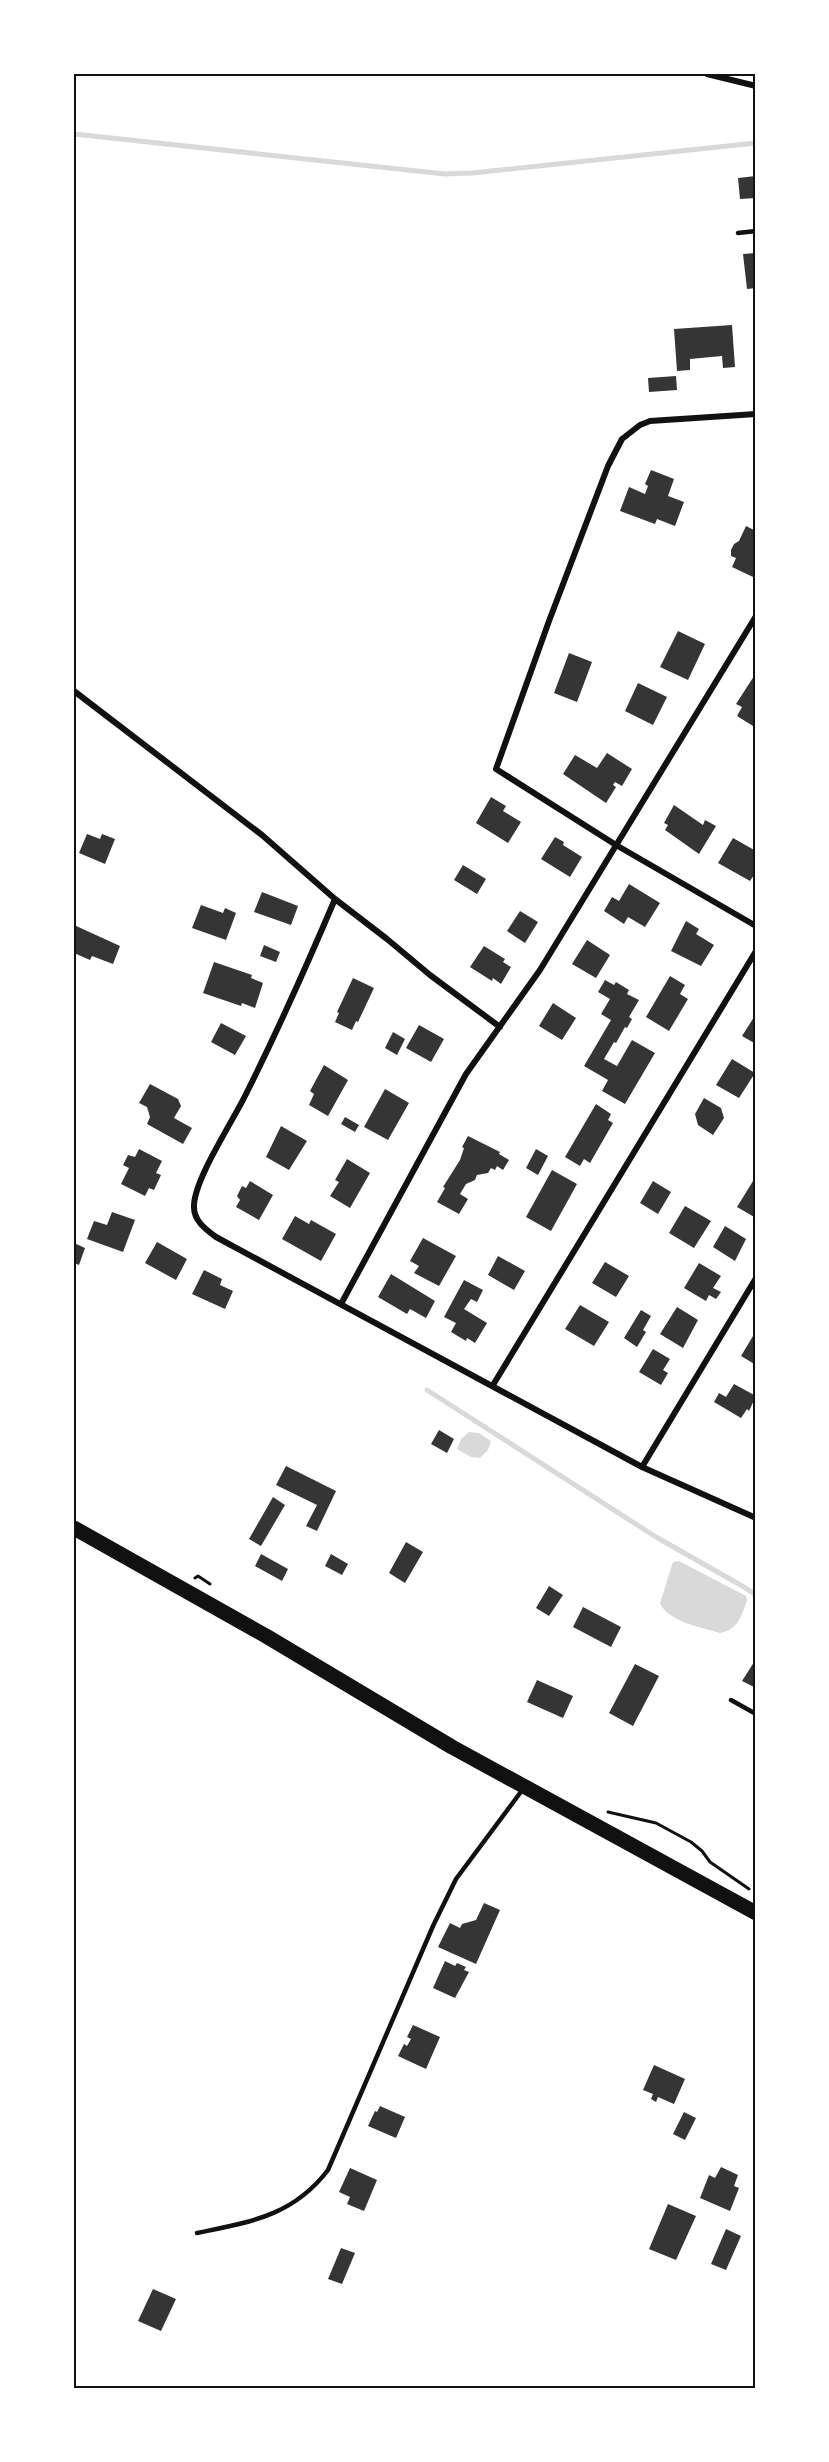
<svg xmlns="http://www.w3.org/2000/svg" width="829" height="2462" font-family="'Roboto Condensed',sans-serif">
  <rect width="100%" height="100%" fill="#fff"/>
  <path fill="#d9d9d9" d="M469 1432 479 1433 491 1441 488 1450 480 1458 471 1457 457 1449 461 1439Z
    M679 1561 746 1596 747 1600C742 1615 738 1630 720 1633 701 1627 668 1622 660 1603L673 1562Z"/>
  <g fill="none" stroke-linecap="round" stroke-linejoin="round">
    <path stroke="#d9d9d9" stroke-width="5" d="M74 134 445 174 472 173 756 143
      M427 1390 656 1537 744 1587 756 1595"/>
  </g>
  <path fill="#353535" d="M756 176V198L740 199 738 178Z
    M756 253V288L747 289 743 254Z
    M732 325 735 367 723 368 722 356 690 359V370L677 371 674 329Z
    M676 376 677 390 649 392 648 378Z
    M651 470 674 479 668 496 684 502 675 526 657 519 655 524 620 511 629 487 645 494 648 486 645 484Z
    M746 526 756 531V571L753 577 732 567 736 558 731 556V550L734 544 739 541Z
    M678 631 705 644 688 680 660 667Z
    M569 653 592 662 577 702 554 693Z
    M756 673V722L753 726 737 716 742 707 736 704Z
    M638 683 667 697 653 725 625 711Z
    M607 753 632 769 622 786 615 782 613 785 616 787 606 803 563 774 575 755 597 768Z
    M491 797 506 806 503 811 521 822 508 843 476 823Z
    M674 805 703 825 705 820 716 826 699 854 665 830 668 825 664 823Z
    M87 834 100 839 102 834 115 839 105 864 79 853Z
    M555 837 564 842 563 845 582 857 570 877 541 859Z
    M733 838 756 851V872L750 881 718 863Z
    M463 865 486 879 477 894 454 880Z
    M629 884 660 903 645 927 628 917 624 924 604 911 612 897 619 901Z
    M262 892 298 906 291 925 254 912Z
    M201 905 223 913 225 908 236 913 226 940 192 928Z
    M520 911 538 922 525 943 507 931Z
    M686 921 699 929 696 934 714 945 701 966 671 951Z
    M74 925 120 946 113 964 92 956 90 960 74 953Z
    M587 940 610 955 596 978 572 964Z
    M264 945 280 952 276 962 260 956Z
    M484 946 505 959 503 962 511 967 501 984 493 978 492 981 470 967Z
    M214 962 252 975 251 978 263 983 255 1008 242 1003 241 1006 203 993Z
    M670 976 685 985 680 994 688 999 669 1031 646 1017Z
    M353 978 374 988 358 1022 356 1021 352 1030 335 1022 339 1013 337 1012Z
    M605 980 614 985 616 982 629 990 627 994 639 1000 629 1017 632 1019 627 1028 625 1027 616 1043 614 1042 604 1059 617 1066 632 1040 655 1053 625 1104 602 1091 608 1080 584 1066 611 1020 601 1014 610 999 598 992Z
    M553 1003 576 1018 562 1040 539 1026Z
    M756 1014V1044L742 1036Z
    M221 1023 246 1036 235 1055 211 1042Z
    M419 1025 444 1039 431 1062 406 1048Z
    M393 1032 405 1039 397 1055 385 1048Z
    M732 1059 755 1073 739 1098 716 1085Z
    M324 1065 348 1080 328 1116 309 1105 314 1094 310 1091Z
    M150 1084 178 1099 181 1106 174 1118 192 1128 183 1144 147 1124 150 1117 147 1107 139 1103Z
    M385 1089 409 1103 388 1140 364 1127Z
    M704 1098 721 1108 724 1118 713 1135 698 1125 695 1114Z
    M596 1104 611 1114 608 1120 613 1123 590 1163 584 1159 580 1166 565 1157Z
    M345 1117 359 1125 355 1132 341 1124Z
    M281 1126 307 1141 289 1170 266 1157Z
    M468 1136 500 1152 499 1154 509 1160 503 1170 497 1166 495 1170 491 1168 488 1173 477 1175 475 1180 466 1184 460 1194 468 1199 459 1214 437 1202 445 1188 443 1187 460 1160 464 1148 462 1147Z
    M139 1149 162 1161 156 1173 161 1175 154 1190 149 1188 145 1196 121 1184 129 1168 123 1165 128 1155 135 1157Z
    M536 1149 548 1156 538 1175 526 1168Z
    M347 1159 370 1173 350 1208 330 1196 339 1182 335 1180Z
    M552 1170 577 1184 551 1231 526 1217Z
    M250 1181 273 1195 259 1220 236 1207 240 1200 237 1196 242 1186 246 1188Z
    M653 1181 671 1192 658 1214 640 1203Z
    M753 1181 756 1182V1218L737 1207Z
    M685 1206 711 1221 694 1248 669 1233Z
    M112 1212 135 1220 123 1252 87 1239 94 1221 107 1225Z
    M295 1216 309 1224 311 1220 336 1234 321 1261 282 1239Z
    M725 1226 746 1239 735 1261 713 1247Z
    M423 1238 456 1256 439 1286 414 1273 419 1266 410 1261Z
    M157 1242 187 1259 176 1280 145 1263Z
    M74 1243 85 1248 79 1265 74 1263Z
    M498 1256 525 1271 514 1290 488 1275Z
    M605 1262 629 1276 616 1297 592 1283Z
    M699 1263 721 1276 713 1288 721 1292 716 1299 709 1295 706 1301 684 1288Z
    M204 1270 222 1279 220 1285 233 1291 225 1309 192 1294Z
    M391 1274 435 1301 426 1318 410 1309 407 1314 378 1297Z
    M464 1280 483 1290 477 1302 471 1299 464 1309 487 1323 475 1343 467 1338 466 1341 451 1332 456 1323 444 1317Z
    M580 1305 609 1322 594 1346 565 1329Z
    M677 1307 698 1320 683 1348 660 1334Z
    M641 1310 651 1316 643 1330 646 1332 637 1347 624 1338Z
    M756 1331V1365L741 1356Z
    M653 1349 670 1359 663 1370 668 1373 661 1385 639 1372Z
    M734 1384 756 1396 749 1411 747 1409 741 1418 714 1402 719 1393 726 1397Z
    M439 1430 454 1439 447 1453 431 1444Z
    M286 1466 336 1491 317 1531 306 1526 317 1505 276 1485Z
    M273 1497 285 1505 261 1546 249 1539Z
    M406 1542 423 1552 405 1583 389 1573Z
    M261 1554 288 1569 282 1581 255 1566Z
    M331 1554 348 1564 342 1575 325 1566Z
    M549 1586 563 1595 549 1616 536 1608Z
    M583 1607 621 1627 611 1647 573 1627Z
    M756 1659V1688L742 1681Z
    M635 1664 659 1676 633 1726 609 1713Z
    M537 1680 573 1696 563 1718 527 1702Z
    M484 1903 500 1910 476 1964 438 1947 450 1923 460 1928 462 1924 476 1920Z
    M445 1961 455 1966 457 1963 466 1967 464 1970 469 1972 455 1998 433 1988Z
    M413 2025 440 2037 426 2069 398 2056 404 2044 407 2046 411 2039 407 2037Z
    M654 2065 685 2079 674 2104 658 2097 656 2102 651 2099 653 2094 643 2090Z
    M380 2106 405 2117 396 2138 368 2126 375 2111 377 2112Z
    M684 2112 696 2118 685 2140 673 2134Z
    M721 2167 738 2175 734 2186 739 2188 730 2211 700 2198 709 2175 715 2178Z
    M350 2168 377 2180 364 2211 347 2204 350 2197 339 2192Z
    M668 2204 696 2216 676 2260 649 2249Z
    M726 2229 741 2236 726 2270 711 2264Z
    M341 2248 355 2253 342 2284 328 2279Z
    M153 2289 176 2299 161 2331 138 2321Z"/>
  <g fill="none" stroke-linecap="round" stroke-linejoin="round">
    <path stroke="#111" stroke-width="3" d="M195 1578 198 1576 210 1584
      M608 1812 656 1823 691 1842 702 1851 710 1862 749 1889"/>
    <path stroke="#111" stroke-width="4.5" d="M738 233 756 231
      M731 1700 756 1714
      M197 2233C250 2222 293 2216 328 2170L433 1926 456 1879 523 1789"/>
    <path stroke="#111" stroke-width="6" d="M707 74 756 86
      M756 414 650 421 640 425 622 439 608 466 549 621 496 769 616 845 756 926
      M74 691 262 835 335 899 387 939 430 975 500 1027
      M335 899C307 965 278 1030 246 1094 233 1121 195 1178 194 1205 193 1220 205 1229 216 1237L642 1467 756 1518
      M341 1304 466 1074 540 970 756 616
      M493 1385 756 951
      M642 1467 756 1278"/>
    <path stroke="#111" stroke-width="15" d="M74 1528 266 1636 452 1747 756 1913"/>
  </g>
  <rect width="829" height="2462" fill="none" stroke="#ffffff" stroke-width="150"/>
  <rect x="75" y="75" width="679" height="2312" fill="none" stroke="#111" stroke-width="2"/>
</svg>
